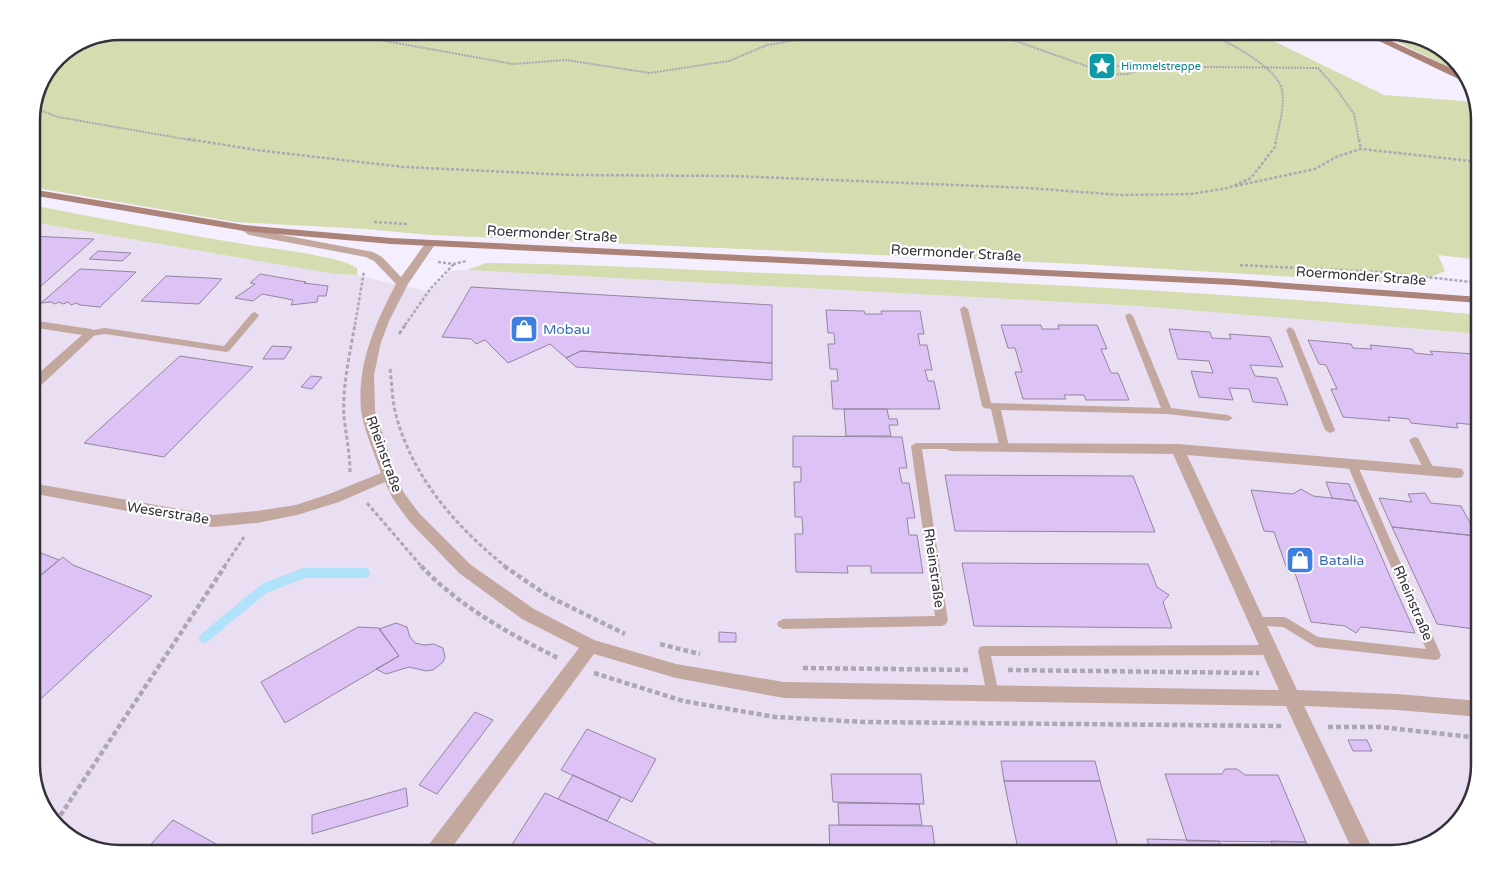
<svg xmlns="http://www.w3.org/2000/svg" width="1511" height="885" font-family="'Varela Round',sans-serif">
  <rect width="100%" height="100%" fill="#f5eefe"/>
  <path fill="#eadef3" d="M31 222 335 274 357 275 429 292 450 271 467 270 1138 306 1480 334V765L1468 809 1435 842 1391 854H121L76 842 43 809 31 770Z"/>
  <path fill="#d4dcb0" d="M121 31H1253L1384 95 1476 102 1480 115V260L1438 255 1445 271 1414 284 1080 264 430 235 365 229 235 222 31 187V115L58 57 87 38Z
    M1411 38 1437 45 1468 76 1397 42Z
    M31 205C104 219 176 233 249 245 273 249 340 256 357 268V275L335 274 31 222Z
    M486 263C579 264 673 269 766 273 1004 281 1242 293 1480 315V334L1138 306 467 270Z"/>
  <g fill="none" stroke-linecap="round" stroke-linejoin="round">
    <path stroke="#b0e2f9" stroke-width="10" d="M204 638 265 588 304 573H365"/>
  </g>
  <path fill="#dcc2f5" stroke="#93869f" d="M31 236 94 239 31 295Z
    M98 251 131 253 122 261 89 259Z
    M80 269 136 272 100 307 80 305 76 303 71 305 68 302 63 304 59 302 55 304 51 302 41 303Z
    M260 274 306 282 304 283 328 286 326 296H318L317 302 291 305 293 300 262 294 253 301 235 298 255 284 250 283Z
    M166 276 209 278 222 279 199 304 141 301Z
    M471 287 772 305V363L581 351 566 358 550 344 508 363 485 340 476 344 471 339 442 337Z
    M826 310 864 311 865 314H882L881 311H920L924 334H918L920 345H927L932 370H925L928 381H934L940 409H833L831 381H838L837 369H830L828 344H835L834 333H828Z
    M1001 325H1041L1042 329H1059L1058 325H1097L1107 349H1101L1111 373H1118L1129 400H1086L1084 395H1064L1066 399H1023L1015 372H1022L1015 348H1008Z
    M1169 329 1210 332 1212 338 1231 339 1229 334 1270 337 1283 367 1250 365 1255 376 1277 378 1288 405 1253 402 1249 389 1229 388 1233 400 1199 397 1191 371 1213 373 1209 361 1178 359Z
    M1308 340 1351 344 1353 348 1372 349 1370 345 1412 349 1415 353 1433 355 1430 351 1475 354 1480 362V429L1477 425 1456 423 1458 428 1411 423 1409 419 1388 417 1390 421 1343 417 1331 389H1337L1326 365 1319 364Z
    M272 346 292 347 284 359H263Z
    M581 351 772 363V380L576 367 566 358Z
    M180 356 253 367 164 457 84 443Z
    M311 376 322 377 312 389 301 387Z
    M844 409H887L889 419H897L898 425H889L891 436H846Z
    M793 436 902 437 907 468H899L902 483H909L915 518H907L909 535H917L923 573H871V566H847L848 573 796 572 795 534H803L802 517H795L794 482H801V467H793Z
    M945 475 1133 476 1155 532 955 531Z
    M1326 482 1349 484 1356 501 1332 498Z
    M1301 489 1313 496 1357 501 1415 633 1361 627 1356 633 1345 626 1311 622 1295 573 1288 572 1274 532 1264 531 1251 490 1293 494Z
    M1425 493 1431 503 1461 506 1477 536 1392 527 1379 498 1412 502 1408 494Z
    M1392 527 1477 536 1480 540V638L1474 629 1437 624Z
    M31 549 59 560 31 583Z
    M63 557 73 565 152 596 31 708V583Z
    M962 563 1148 564 1157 587 1169 595 1163 602 1172 628 974 626Z
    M396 623 407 627 410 637 415 643 424 645 434 644 443 648 445 657 443 662 433 670 426 671 409 667 386 674 376 669 399 656 379 629Z
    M358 627 379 628 399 656 285 723 261 682Z
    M719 632 736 633V642H719Z
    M475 712 493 720 437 794 419 785Z
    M587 729 656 759 632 802 561 770Z
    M1348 740H1367L1372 751H1353Z
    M1001 761H1095L1100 781H1004Z
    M1225 769H1237L1245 775H1278L1306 842 1187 841 1165 774H1222Z
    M831 774H921L924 804 833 802Z
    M573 775 621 797 607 821 558 799Z
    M1004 781H1100L1120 854H1019Z
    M406 788 408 806 312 834V815Z
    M545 793 607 821 658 845 653 854H506Z
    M838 803 919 804 922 825H839Z
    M173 820 234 854H142Z
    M829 825 932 826 936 854H830Z
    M1147 839 1219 841 1223 854H1151Z
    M1271 841 1306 842 1310 854H1276Z"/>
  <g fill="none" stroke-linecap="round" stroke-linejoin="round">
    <path stroke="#ada7b4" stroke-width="2" stroke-dasharray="2 1" stroke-linecap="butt" d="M313 31 352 35 513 64 566 60 650 73 729 61 767 45 848 31
      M883 31 979 35 1016 41 1106 73C1121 75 1131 76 1144 67
      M1206 31C1226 42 1277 66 1282 90 1285 106 1279 125 1276 141
      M991 36 1007 32 1005 31
      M1102 66 1318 68 1338 91 1354 114 1359 141
      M34 108 58 117 196 141"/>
    <path stroke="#ada7b4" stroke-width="2.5" stroke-dasharray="3 2" stroke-linecap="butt" d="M188 139 256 150 404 167 572 175 734 176 1029 188 1120 195 1191 194 1228 188 1251 178 1275 147 1276 139
      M1359 139 1361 149
      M1235 186 1315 169 1338 156 1361 149 1480 162
      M374 222 408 224
      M438 262 454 264 466 261
      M1240 265 1381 272 1480 283
      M355 325 364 271
      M405 325 431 288 454 264"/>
    <path stroke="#ada7b4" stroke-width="3" stroke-dasharray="4 2.5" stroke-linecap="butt" d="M399 334 406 324
      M390 369C392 383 392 398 395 411 411 476 455 526 506 567
      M350 472C350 453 346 436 344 417 342 386 350 354 355 324
      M367 503 422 567
      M224 567 244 537"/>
    <path stroke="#ada7b4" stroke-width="4.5" stroke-dasharray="5 3" stroke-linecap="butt" d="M421 566C459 606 509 634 558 658
      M504 566 548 596 625 634
      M660 644 700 654
      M803 668 971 670
      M1008 670 1259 673
      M594 673 683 701 775 717 864 722 1282 726
      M1328 727H1380L1480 738
      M56 822 225 566"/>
    <path fill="#c3a8a0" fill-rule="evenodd" d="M964 306 968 309 991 403 1161 408 1125 316 1129 313 1133 316 1171 408 1228 415 1233 418 1228 421 1167 414 1001 410 1009 447 1008 449H1000L991 409 984 408 982 406 960 309Z
      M255 312 259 315 258 317 229 351 226 352 105 334 91 336 87 333 88 331 105 328 224 346 252 313Z
      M1290 327 1294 330 1335 430 1333 432 1330 433 1325 430 1286 330Z
      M1414 437 1418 438 1435 471 1434 474 1430 475 1426 474 1409 440Z
      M916 443H951L956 446 951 449H922L948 621 946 624 942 626 783 629 779 627 777 624 779 621 783 619 935 616 911 446Z
      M1352 460 1357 464 1441 655 1439 659 1435 660 1316 647 1283 627 1253 625 1251 622 1253 619 1257 617H1285L1318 637 1426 649 1347 464Z
      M1269 645 1273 646 1275 650 1273 654 1269 655 991 656 999 695 998 699 993 701 988 699 987 695 978 651 980 647 984 646Z"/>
    <path fill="#c3a8a0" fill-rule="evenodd" d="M244 225 256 230 373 252 382 257 401 277 427 241H435L436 243 408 284 390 319 381 342 374 375 375 411 396 475 404 493 419 513 471 565 534 609 594 640 676 664 784 682 1279 690 1173 454 951 451 946 449 944 446 946 443 1178 444 1457 468 1462 469 1464 473 1462 477 1457 478 1187 455 1297 690 1397 694 1480 701V717L1397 710 1304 706 1375 854H1354L1286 706 784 698 676 678 594 654 447 854H424L427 847 579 648 522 619 459 573 409 521 393 499 385 482 339 502 297 515 257 523 213 527 31 493V483L213 515 257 511 296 505 329 494 381 473C375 455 363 427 361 410 357 364 375 324 396 284L374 261 366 257 249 235 239 228Z
      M31 320 91 329 97 333 36 390 31 391V380L82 335 31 327Z"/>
    <path fill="#ab8379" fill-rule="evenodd" d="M1358 31H1369L1451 68 1469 79 1471 85Z
      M31 189 244 225 391 238 1233 279 1480 297V303L1233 285 391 244 244 231 31 195Z"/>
  </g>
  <defs>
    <symbol id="sight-square" viewBox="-11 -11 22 22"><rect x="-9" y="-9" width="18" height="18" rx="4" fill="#0f9aa8" stroke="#fff"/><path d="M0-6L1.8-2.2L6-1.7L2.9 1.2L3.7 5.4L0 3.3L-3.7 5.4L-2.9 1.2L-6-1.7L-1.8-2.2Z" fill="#fff"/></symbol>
    <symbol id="shop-square" viewBox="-11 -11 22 22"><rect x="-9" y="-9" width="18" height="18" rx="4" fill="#3f7fe0" stroke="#fff"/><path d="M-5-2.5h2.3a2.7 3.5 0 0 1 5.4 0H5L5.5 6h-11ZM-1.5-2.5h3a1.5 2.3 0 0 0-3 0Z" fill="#fff"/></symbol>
  </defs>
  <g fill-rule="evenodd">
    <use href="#sight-square" x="1086" y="50" width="32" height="32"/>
    <use href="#shop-square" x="508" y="313" width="32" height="32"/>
    <use href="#shop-square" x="1284" y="544" width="32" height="32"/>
  </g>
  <g text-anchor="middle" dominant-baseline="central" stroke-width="4.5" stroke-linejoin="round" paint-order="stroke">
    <g font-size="11" fill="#0d838f" stroke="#fff" text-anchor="start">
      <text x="1121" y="66">Himmelstreppe</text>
    </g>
    <g font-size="14" fill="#35313b" stroke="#fff">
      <text transform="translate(552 234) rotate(3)">Roermonder Straße</text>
      <text transform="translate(956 253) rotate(3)">Roermonder Straße</text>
      <text transform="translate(1361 276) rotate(4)">Roermonder Straße</text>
      <text transform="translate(384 454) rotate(70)">Rheinstraße</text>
      <text transform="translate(168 513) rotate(9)">Weserstraße</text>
      <text transform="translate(934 568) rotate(82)">Rheinstraße</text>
      <text transform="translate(1413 603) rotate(67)">Rheinstraße</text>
    </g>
    <g font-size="14" fill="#366cbe" stroke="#fff" text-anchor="start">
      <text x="543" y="329">Mobau</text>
      <text x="1319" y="560">Batalia</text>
    </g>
  </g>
  <path d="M0 0H1511V885H0ZM120 40H1391A80 80 0 0 1 1471 120V765A80 80 0 0 1 1391 845H120A80 80 0 0 1 40 765V120A80 80 0 0 1 120 40Z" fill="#fff" fill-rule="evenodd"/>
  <path fill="none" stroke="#35313b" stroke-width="2.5" d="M120 40H1391A80 80 0 0 1 1471 120V765A80 80 0 0 1 1391 845H120A80 80 0 0 1 40 765V120A80 80 0 0 1 120 40Z"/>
</svg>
